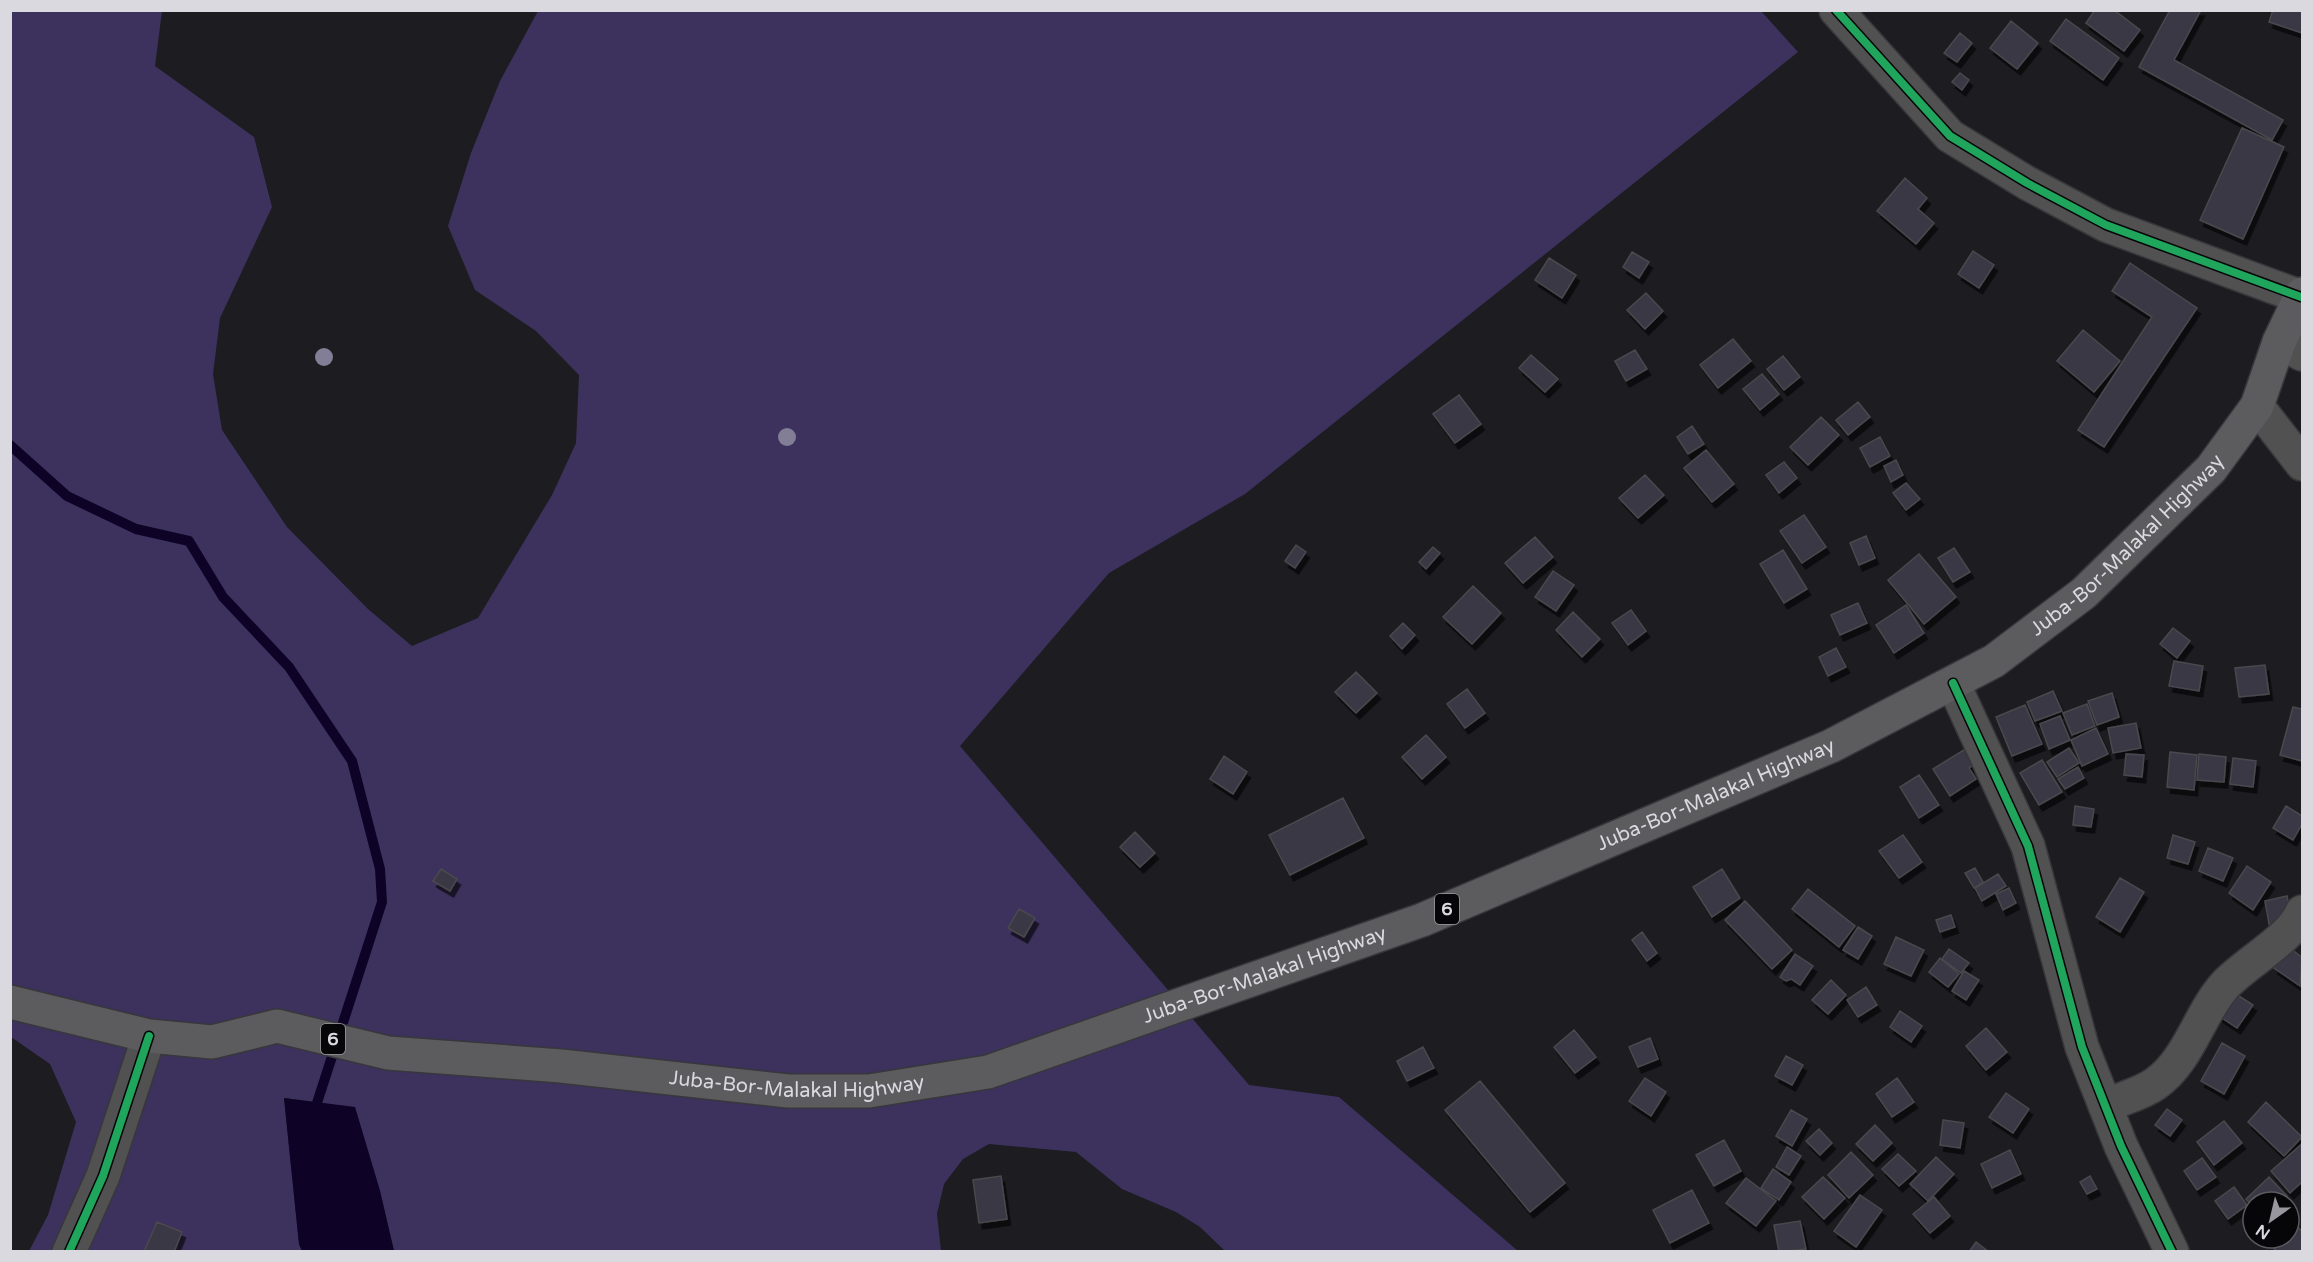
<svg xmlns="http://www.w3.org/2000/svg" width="2313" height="1262" font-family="'Varela Round',sans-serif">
  <defs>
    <filter id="shadow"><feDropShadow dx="3.5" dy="6" stdDeviation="0" flood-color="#0009"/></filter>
  </defs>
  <rect width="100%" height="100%" fill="#1d1c21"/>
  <path fill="#3c325d" d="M1760 10 1798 52 1245 494 1109 573 960 746 1249 1085 1339 1097 1518 1251H1225L1200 1227 1176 1212 1122 1189 1076 1152 989 1144 963 1159 944 1184 937 1214 941 1251H394L380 1191 355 1108 284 1098 299 1244 302 1251H29L48 1215 76 1122 50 1064 11 1037V11H162L155 66 254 137 272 207 220 318 213 374 222 430 287 527 368 609 412 646 478 618 552 495 576 443 579 375 536 331 475 290 448 226 471 153 500 81 538 11Z"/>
  <path fill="#0e0327" d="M284 1098 355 1107 380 1191 394 1251H302L299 1244Z"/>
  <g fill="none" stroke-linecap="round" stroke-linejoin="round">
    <path stroke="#0e0327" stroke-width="10" d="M10 445 67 496 136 529 189 541 223 597 289 667 352 761 380 869 382 902 316 1106 318 1114"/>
  </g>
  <path fill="#3a3745" stroke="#4a494d" stroke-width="1.5" filter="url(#shadow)" d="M2095 10H2114L2140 30 2124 51 2086 23Z
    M2170 10H2201L2174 60 2283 120 2272 140 2139 67Z
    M2273 10H2302V33L2269 22Z
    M2066 19 2119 58 2103 80 2050 41Z
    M2011 21 2038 43 2017 69 1990 48Z
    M1960 33 1972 43 1957 62 1944 53Z
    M1960 73 1969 80 1962 90 1952 82Z
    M2242 128 2284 147 2243 239 2200 220Z
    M1905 178 1927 198 1918 209 1934 223 1916 244 1877 211Z
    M1973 251 1994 265 1979 288 1958 274Z
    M1632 252 1649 262 1639 278 1623 267Z
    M1549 258 1576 275 1562 298 1535 280Z
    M2130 263 2197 308 2104 447 2078 430 2152 317 2112 291Z
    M1646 293 1663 311 1645 329 1627 310Z
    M2083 330 2120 361 2094 392 2057 361Z
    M1733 339 1751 361 1718 388 1700 365Z
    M1635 350 1647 369 1626 381 1615 361Z
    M1531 355 1558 379 1545 392 1519 368Z
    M1783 356 1800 377 1784 390 1767 369Z
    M1762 374 1779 394 1760 410 1743 389Z
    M1459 395 1481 424 1455 443 1433 414Z
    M1858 402 1870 417 1848 435 1836 420Z
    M1821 417 1839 435 1808 465 1790 447Z
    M1692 426 1704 444 1688 454 1677 437Z
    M1880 437 1890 456 1870 467 1860 448Z
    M1706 450 1734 484 1712 502 1684 468Z
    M1896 460 1903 475 1891 482 1884 466Z
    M1784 462 1797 478 1779 493 1766 475Z
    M1645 475 1664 495 1638 518 1619 498Z
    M1906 483 1920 499 1906 510 1893 493Z
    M1804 515 1826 547 1802 563 1780 531Z
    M1866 536 1875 558 1859 565 1850 543Z
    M1535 537 1553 557 1523 583 1505 563Z
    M1296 545 1306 552 1295 568 1285 561Z
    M1433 547 1440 553 1426 569 1419 562Z
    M1954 548 1970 572 1953 582 1938 558Z
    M1783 550 1807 589 1784 603 1760 564Z
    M1919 554 1956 597 1924 624 1888 580Z
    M1553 571 1574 585 1556 611 1535 597Z
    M1473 586 1501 613 1472 644 1443 617Z
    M1858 603 1867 623 1840 635 1831 615Z
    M1906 605 1924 633 1894 653 1876 625Z
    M1631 610 1646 631 1628 645 1612 623Z
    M1573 612 1600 639 1582 657 1556 630Z
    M1403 623 1415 635 1402 649 1390 636Z
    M2173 628 2190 641 2177 658 2160 644Z
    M1836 648 1846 667 1828 676 1819 657Z
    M2174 661 2203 666 2199 691 2169 686Z
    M2265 665 2269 694 2239 697 2235 668Z
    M1356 672 1377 693 1356 713 1335 692Z
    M1467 689 1485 713 1465 728 1447 704Z
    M2053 691 2062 711 2035 721 2027 702Z
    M2112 693 2119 717 2097 725 2088 701Z
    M2087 704 2095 726 2072 735 2063 713Z
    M2025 705 2042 744 2012 756 1996 717Z
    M2293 707 2302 709V761L2280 755Z
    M2060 716 2070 740 2049 749 2040 724Z
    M2136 723 2141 748 2113 753 2108 728Z
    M2096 728 2108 754 2082 766 2071 740Z
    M1426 735 1446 757 1422 779 1402 757Z
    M1967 748 1976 763 1969 768 1976 779 1950 796 1933 769Z
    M2069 748 2079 763 2057 777 2047 762Z
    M2170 752 2197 755 2194 790 2167 787Z
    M2126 754 2144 755 2142 777 2124 775Z
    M2199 754 2226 757 2224 782 2197 780Z
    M1224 756 1247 772 1233 794 1210 779Z
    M2233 758 2256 761 2253 787 2230 784Z
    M2042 760 2062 792 2039 805 2020 773Z
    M2078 767 2084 778 2065 789 2058 779Z
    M1919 775 1939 805 1919 818 1900 787Z
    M1343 798 1364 838 1290 875 1269 835Z
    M2075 806 2094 809 2091 827 2073 825Z
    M2286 806 2302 816V824L2293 840 2273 828Z
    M1135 832 1155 853 1140 867 1120 847Z
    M1903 835 1922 862 1899 878 1879 851Z
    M2173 835 2195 842 2188 864 2167 858Z
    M2208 848 2233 858 2223 881 2199 871Z
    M2247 866 2271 882 2253 910 2229 893Z
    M1975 868 1983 882 1974 888 1965 873Z
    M441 869 457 879 450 891 433 881Z
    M1722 869 1740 898 1712 917 1693 887Z
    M1998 874 2006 886 1982 901 1975 888Z
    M2120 878 2144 892 2120 932 2096 917Z
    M2009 888 2016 903 2003 910 1996 894Z
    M1808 889 1855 926 1839 947 1792 909Z
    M2287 896 2293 924 2270 929 2265 901Z
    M1745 901 1792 950 1772 969 1725 920Z
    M1019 909 1035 918 1024 937 1008 928Z
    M1951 915 1955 927 1940 932 1936 920Z
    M1858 927 1872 936 1858 959 1843 950Z
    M1642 932 1657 953 1647 961 1632 940Z
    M1896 937 1924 950 1911 976 1884 964Z
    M2288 947 2302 957 2300 986 2274 968Z
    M1949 949 1969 963 1961 973 1942 959Z
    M1795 954 1813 966 1800 985 1791 979 1786 981 1780 977Z
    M1940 958 1959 974 1948 987 1929 972Z
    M1964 971 1979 980 1966 1000 1952 991Z
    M1831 980 1846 995 1828 1014 1812 1000Z
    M1866 987 1877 1005 1858 1017 1847 1000Z
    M2231 991 2253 1005 2237 1028 2216 1014Z
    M1900 1011 1922 1026 1911 1042 1890 1027Z
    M1986 1028 2007 1052 1986 1070 1966 1046Z
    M1574 1030 1596 1057 1575 1073 1554 1047Z
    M1650 1038 1658 1059 1638 1067 1629 1047Z
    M2222 1043 2245 1056 2224 1094 2201 1081Z
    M1423 1047 1434 1068 1407 1081 1397 1061Z
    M1786 1056 1803 1065 1792 1085 1775 1076Z
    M1645 1078 1666 1092 1651 1116 1629 1101Z
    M1897 1078 1914 1102 1892 1117 1876 1094Z
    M1480 1081 1565 1183 1530 1212 1445 1110Z
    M2006 1093 2029 1109 2013 1133 1989 1117Z
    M2266 1102 2302 1137 2284 1156 2248 1122Z
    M2167 1109 2182 1120 2170 1136 2155 1125Z
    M1791 1110 1807 1119 1792 1146 1776 1136Z
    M1943 1120 1964 1123 1960 1148 1940 1145Z
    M2224 1121 2242 1143 2214 1165 2197 1142Z
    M1875 1125 1892 1143 1873 1161 1856 1144Z
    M1819 1129 1832 1143 1820 1155 1806 1141Z
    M1724 1140 1741 1171 1714 1186 1696 1155Z
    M2302 1144V1182L2290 1193 2271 1171Z
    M1787 1147 1801 1156 1789 1175 1776 1167Z
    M2010 1150 2021 1174 1992 1188 1981 1164Z
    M1851 1152 1873 1175 1849 1198 1828 1175Z
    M1898 1154 1916 1171 1899 1186 1882 1169Z
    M1936 1157 1954 1174 1928 1201 1910 1184Z
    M2202 1158 2216 1177 2197 1190 2184 1171Z
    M1773 1169 1791 1182 1779 1200 1761 1188Z
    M1001 1176 1007 1219 979 1223 973 1180Z
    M2090 1176 2097 1189 2087 1194 2080 1182Z
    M1823 1177 1845 1198 1824 1219 1802 1197Z
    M2269 1177 2287 1196 2281 1202H2253V1207L2246 1199Z
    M1746 1178 1776 1201 1756 1226 1726 1203Z
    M2234 1187 2247 1205 2228 1219 2215 1201Z
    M1692 1190 1709 1223 1670 1243 1653 1210Z
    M1860 1195 1882 1210 1856 1247 1834 1231Z
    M1934 1197 1950 1216 1930 1233 1913 1214Z
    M1800 1221 1806 1249 1779 1252 1774 1225Z
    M157 1222 182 1232 174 1252H144Z
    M2293 1223 2302 1231V1252H2278L2272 1247 2280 1238H2289V1228Z
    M1976 1242 1989 1252H1969Z"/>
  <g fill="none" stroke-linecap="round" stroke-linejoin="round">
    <defs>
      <path id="minor" d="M1836 10 1950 136 2027 183 2106 225 2301 297
        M2279 342 2302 354
        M2257 406 2302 464
        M1953 683 2028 846 2082 1047 2121 1146 2172 1252
        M2105 1106C2120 1099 2141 1094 2155 1084 2189 1061 2199 1013 2226 984 2248 961 2291 939 2302 912
        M69 1252 103 1176 149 1036"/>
      <g id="primary">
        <path id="s1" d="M10 1002 149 1036 212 1042 277 1026 388 1053 561 1066 788 1091H869L988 1072 1422 920 1831 746 1994 661 2084 593 2211 469 2257 406 2279 342 2302 294"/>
      </g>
    </defs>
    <use href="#minor" stroke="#38373b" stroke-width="36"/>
    <use href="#primary" stroke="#38373b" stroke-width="36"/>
    <use href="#minor" stroke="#515152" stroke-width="33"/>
    <use href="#primary" stroke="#5c5b5e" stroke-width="33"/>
    <defs>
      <path id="cycleway" d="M1836 10 1950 136 2027 183 2106 225 2301 297
        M1953 683 2028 846 2082 1047 2121 1146 2172 1252
        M69 1252 103 1176 149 1036"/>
    </defs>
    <use href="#cycleway" stroke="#060609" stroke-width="11"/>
    <use href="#cycleway" stroke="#20a55d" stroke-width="8"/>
  </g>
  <g fill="#827e96">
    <circle cx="324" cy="357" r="9"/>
    <circle cx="787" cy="437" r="9"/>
  </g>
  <g text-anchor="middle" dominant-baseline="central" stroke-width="4.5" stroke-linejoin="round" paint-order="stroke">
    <g fill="#060609" stroke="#9a9aa0" stroke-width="1.5">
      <rect x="1435" y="894" width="24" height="30" rx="4.5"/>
      <rect x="321" y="1024" width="24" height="30" rx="4.5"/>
    </g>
    <g font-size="18" font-weight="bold" fill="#dad9e0">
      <text x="1447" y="909">6</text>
      <text x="333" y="1039">6</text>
    </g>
    <g font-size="20" fill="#dad9e0" stroke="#060609">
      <text stroke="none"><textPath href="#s1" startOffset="2256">Juba-Bor-Malakal Highway</textPath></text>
      <text stroke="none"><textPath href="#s1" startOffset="1770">Juba-Bor-Malakal Highway</textPath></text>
      <text stroke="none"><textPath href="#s1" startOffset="1284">Juba-Bor-Malakal Highway</textPath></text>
      <text stroke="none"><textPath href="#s1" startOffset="798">Juba-Bor-Malakal Highway</textPath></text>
    </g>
  </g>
  <rect width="2313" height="1262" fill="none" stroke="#dad9e0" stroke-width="24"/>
  <g transform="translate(2271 1220) rotate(214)"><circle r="28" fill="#060609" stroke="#5b5a5f" stroke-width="1.5"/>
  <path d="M0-4.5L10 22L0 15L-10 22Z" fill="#98979d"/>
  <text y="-9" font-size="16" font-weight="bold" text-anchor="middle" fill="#dad9e0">N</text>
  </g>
</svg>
